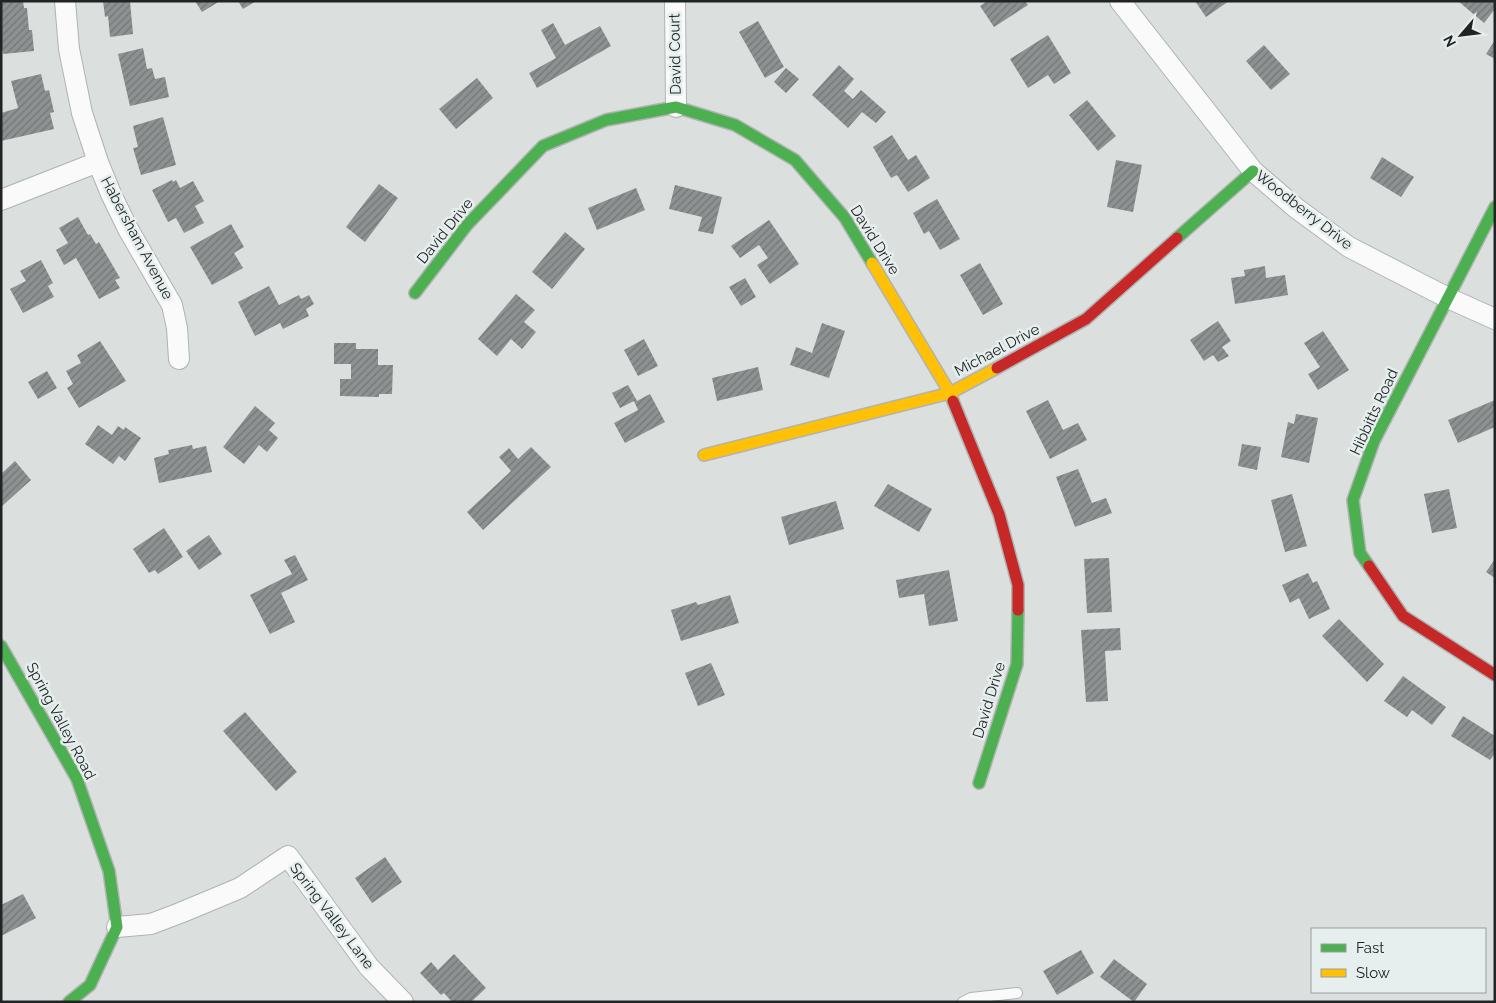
<svg xmlns="http://www.w3.org/2000/svg" width="1496" height="1003" font-family="Raleway,sans-serif">
  <defs>
    <pattern id="building-hatch" width="6" height="6" patternUnits="userSpaceOnUse" patternTransform="scale(1.25)"><rect width="6" height="6" fill="#8e9191"/><path d="M-1 1l2-2M0 6l6-6M5 7l2-2" fill="none" stroke="#747676"/></pattern>
  </defs>
  <rect width="100%" height="100%" fill="#dbe0df"/>
  <path fill="url(#building-hatch)" d="M1 1H23L24 8H27L29 30H32L34 51 3 54 1 43Z
    M103 1H130L133 34 110 37 108 16 105 17Z
    M195 1H220L202 12Z
    M238 1H256L243 9Z
    M987 1H1025L1028 5 994 27 980 6Z
    M1195 1H1229L1206 17Z
    M1458 1H1495V9L1484 23Z
    M758 21 784 67 765 78 739 32Z
    M553 23 565 45 600 26 611 46 537 88 529 73 556 58 541 30Z
    M1048 35 1071 73 1054 84 1048 75 1028 88 1010 59Z
    M1495 40V59L1486 54Z
    M1264 45 1290 74 1271 90 1246 61Z
    M143 48 147 69 152 68 155 79 165 77 169 97 130 106 118 54Z
    M839 65 854 79 844 91 853 99 861 90 886 112 876 123 862 112 848 128 812 95Z
    M786 68 799 79 786 93 774 82Z
    M41 74 45 91 49 90 54 112 50 113 54 129 1 141V113L18 108 11 81Z
    M477 78 493 98 456 129 439 109Z
    M1087 100 1116 136 1098 151 1069 115Z
    M163 117 176 165 141 175 133 148 138 147 133 126Z
    M892 135 908 160 916 155 930 178 908 192 897 175 891 178 873 147Z
    M1382 157 1414 177 1401 197 1370 178Z
    M1116 160 1142 165 1133 212 1107 207Z
    M172 180 173 182 176 180 180 188 193 181 204 201 195 206 204 223 184 233 176 218 168 222 152 190Z
    M379 184 398 198 365 242 346 227Z
    M675 185 722 197 713 234 698 231 702 217 669 209Z
    M636 188 645 210 597 230 588 208Z
    M937 199 960 239 940 250 929 231 924 234 913 213Z
    M78 217 88 235 90 234 96 244 99 242 120 278 115 280 120 288 99 299 76 258 64 265 56 250 68 243 59 228Z
    M769 220 799 264 770 284 757 265 768 258 759 245 740 258 731 246Z
    M231 224 244 247 234 253 243 268 212 285 190 247Z
    M565 232 585 249 552 289 532 272Z
    M41 260 53 283 48 286 54 297 23 313 10 289 26 281 20 271Z
    M980 263 1003 304 983 315 960 275Z
    M1265 266 1266 278 1285 275 1288 295 1235 304 1231 278 1245 276 1244 270Z
    M745 278 756 297 741 306 729 287Z
    M269 286 279 305 299 295 301 299 309 295 314 304 306 309 309 316 283 329 280 323 255 336 238 302Z
    M516 294 535 310 524 322 536 332 522 349 511 339 497 356 478 339Z
    M1218 321 1231 341 1222 347 1229 356 1218 362 1213 355 1204 361 1190 340Z
    M822 323 845 331 829 378 790 365 796 347 812 353Z
    M1323 331 1349 370 1318 390 1308 374 1320 367 1304 343Z
    M644 339 658 366 638 376 624 350Z
    M100 341 126 381 79 408 67 388 73 384 66 371 81 363 77 355Z
    M334 343H356V349H378V365H393L392 394H379V397L340 396V379H351V364H334Z
    M758 367 763 390 717 401 712 378Z
    M47 371 57 388 38 399 28 382Z
    M628 385 637 401 650 394 665 422 625 443 614 423 638 410 634 401 620 408 612 393Z
    M1048 400 1063 430 1078 423 1087 440 1050 459 1026 411Z
    M1495 400V427L1458 443 1448 420Z
    M255 406 275 423 269 430 278 438 267 452 259 445 244 464 223 447Z
    M1296 414 1318 418 1309 463 1281 457 1288 422 1294 424Z
    M98 425 112 435 118 426 124 430 125 427 141 438 125 461 119 456 113 464 85 444Z
    M1242 444 1261 447 1257 470 1238 466Z
    M192 445 193 449 206 446 212 472 159 483 154 458 169 454 168 450Z
    M531 447 551 467 483 530 467 512 511 471 499 457 509 448 518 459Z
    M15 461 31 480 1 507V474Z
    M1078 469 1092 503 1106 498 1112 513 1075 527 1056 477Z
    M888 484 932 509 919 532 874 506Z
    M1449 489 1457 528 1432 533 1424 494Z
    M1292 494 1307 546 1285 552 1271 500Z
    M836 501 844 529 789 545 781 517Z
    M164 528 183 557 158 574 155 570 149 573 133 549Z
    M209 535 222 554 199 570 186 551Z
    M295 555 308 580 281 593 295 622 270 634 250 595 292 574 284 560Z
    M1109 558 1112 612 1087 613 1084 559Z
    M1495 559V578L1486 572Z
    M949 570 958 621 929 626 924 594 899 598 896 580Z
    M1308 573 1313 583 1317 581 1330 609 1309 619 1299 598 1290 603 1282 585Z
    M730 595 739 623 681 641 671 610 696 602 698 605Z
    M1339 619 1384 664 1367 682 1322 636Z
    M1120 628 1121 650 1105 651 1108 701 1086 702 1081 630Z
    M711 663 725 695 698 706 685 673Z
    M1403 676 1446 707 1432 725 1412 710 1407 717 1384 701Z
    M245 712 297 772 276 791 223 731Z
    M1463 716 1495 736V753L1490 760 1451 736Z
    M385 857 402 882 372 903 355 878Z
    M23 894 36 918 1 936V905Z
    M1081 950 1094 973 1057 995 1043 971Z
    M454 954 486 988 471 1002H452L444 993 441 995 420 973 431 962 438 970Z
    M1114 959 1147 984 1134 1002 1100 977Z"/>
  <g fill="none" stroke-linecap="round" stroke-linejoin="round">
    <defs>
      <path id="lane" d="M963 1002 971 998 1017 993"/>
      <path id="street" d="M65 1 69 49 82 113 98 162 111 194 128 229 172 305 177 328 179 359
        M675 1 676 107
        M1120 1 1253 171 1296 208 1349 247 1448 298 1495 319
        M1 200 98 162
        M117 927 151 924 180 913 240 888 288 856 369 967 403 1002"/>
      <path id="fast" d="M1177 238 1253 171
        M415 293 467 225 543 146 606 120 676 107 735 125 795 160 845 218 872 263
        M1369 566 1360 553 1353 500 1374 441 1495 207
        M1 646 77 779 109 871 117 927 90 985 69 1002
        M979 783 1017 664 1018 610"/>
      <path id="slow" d="M872 263 950 393 953 401
        M704 455 950 393 997 368"/>
      <path id="jam" d="M997 368 1086 319 1177 238
        M953 401 999 514 1018 585V610
        M1369 566 1403 616 1495 675"/>
    </defs>
    <use href="#lane" stroke="#afb3b2" stroke-width="12"/>
    <use href="#street" stroke="#afb3b2" stroke-width="22"/>
    <use href="#fast" stroke="#afb3b2" stroke-width="14"/>
    <use href="#slow" stroke="#afb3b2" stroke-width="14"/>
    <use href="#jam" stroke="#afb3b2" stroke-width="14"/>
    <use href="#lane" stroke="#fafafa" stroke-width="10"/>
    <use href="#street" stroke="#fafafa" stroke-width="20"/>
    <use href="#fast" stroke="#4caf50" stroke-width="11"/>
    <use href="#slow" stroke="#ffc107" stroke-width="11"/>
    <use href="#jam" stroke="#c62828" stroke-width="11"/>
  </g>
  <g text-anchor="middle" dominant-baseline="central" stroke-width="5" stroke-linejoin="round" paint-order="stroke">
    <g font-size="15" fill="#212424" stroke="#e6efee">
      <text transform="translate(675 54) rotate(-91)">David Court</text>
      <text transform="translate(1304 210) rotate(38)">Woodberry Drive</text>
      <text transform="translate(445 231) rotate(-51)">David Drive</text>
      <text transform="translate(137 238) rotate(62)">Habersham Avenue</text>
      <text transform="translate(875 240) rotate(58)">David Drive</text>
      <text transform="translate(997 350) rotate(-28)">Michael Drive</text>
      <text transform="translate(1374 412) rotate(-65)">Hibbitts Road</text>
      <text transform="translate(989 700) rotate(-73)">David Drive</text>
      <text transform="translate(61 721) rotate(62)">Spring Valley Road</text>
      <text transform="translate(332 916) rotate(53)">Spring Valley Lane</text>
    </g>
  </g>
  <rect width="1496" height="1003" fill="none" stroke="#212424" stroke-width="5"/>
  <rect x="1311" y="928" width="175" height="65" fill="#e6efee" stroke="#979e9d"/>
  <rect x="1321" y="944" width="25" height="8" fill="#4caf50" stroke="#979e9d"/>
  <text x="1356" y="953" font-size="15" fill="#212424">Fast</text>
  <rect x="1321" y="969" width="25" height="8" fill="#ffc107" stroke="#979e9d"/>
  <text x="1356" y="978" font-size="15" fill="#212424">Slow</text>
  <g transform="translate(1461 35) rotate(242)" stroke="#e6efee" stroke-width="4" paint-order="stroke">
  <path d="M0-4L9 19L0 12L-9 19Z" fill="#212424"/>
  <text y="-8" font-size="14" font-weight="bold" text-anchor="middle" fill="#212424">N</text>
  </g>
</svg>
